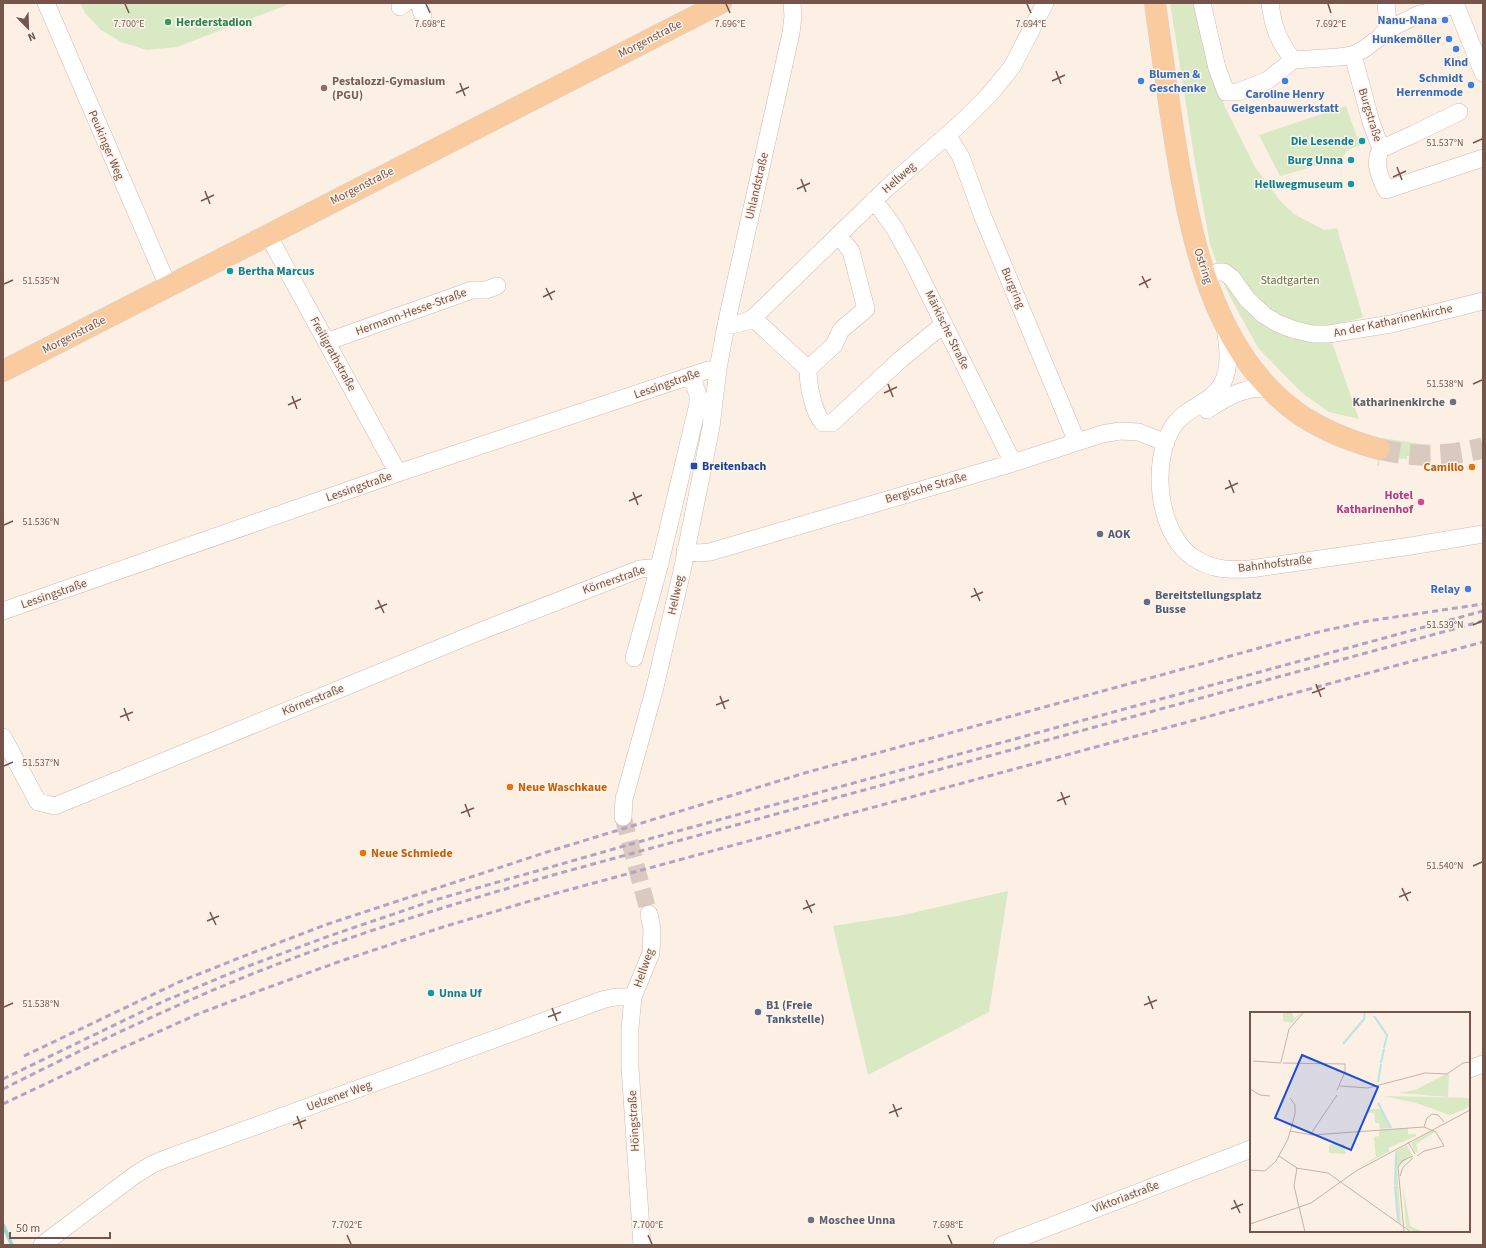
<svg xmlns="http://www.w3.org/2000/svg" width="1486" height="1248" font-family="'Source Sans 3',sans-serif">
  <rect width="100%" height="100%" fill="#fcf0e5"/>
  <path fill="#d8e9c4" d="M80 3H292L177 47 147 50 121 42 101 30 85 13Z
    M1170 3H1195L1209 68 1226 109 1255 167 1281 202 1294 214 1324 230 1337 228 1363 317 1327 328 1359 419 1329 412 1302 393 1258 348 1226 289 1210 244 1196 168Z
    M1346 106 1360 146C1351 148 1346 150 1341 159L1280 176 1259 135Z
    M1382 438 1428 445 1429 453H1417V456H1407V459L1380 458 1379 466H1377Z
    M1008 891 989 1012 868 1075 833 926 903 915Z"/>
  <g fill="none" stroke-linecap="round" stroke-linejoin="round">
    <path stroke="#a0d5d6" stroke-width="4" d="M3 1225 12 1245"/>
    <path stroke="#dac9be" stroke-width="17" stroke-dasharray="17 8" stroke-linecap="butt" d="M623 817 649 914"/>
    <path stroke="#dac9be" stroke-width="21" stroke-dasharray="21 10" stroke-linecap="butt" d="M1379 449C1388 451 1397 453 1406 454 1432 457 1458 454 1483 448"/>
    <defs>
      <path id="minor" d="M46 3 168 286
        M419 3 423 16
        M1202 3 1217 68 1226 92H1238L1268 80 1293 60 1339 57 1353 55 1364 49 1379 38 1385 31 1388 24 1386 3
        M1270 3C1273 27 1278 40 1293 60
        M1455 3 1483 73
        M400 7 405 3
        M1385 31 1417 15 1455 5
        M1353 55 1371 122 1381 149
        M947 135 961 157 983 217 1077 442
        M1381 149C1373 163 1380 177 1386 190L1483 158
        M1381 149 1414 134 1459 112
        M874 200 895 229 912 260 1013 463
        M268 235 398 473
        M1206 277 1218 272H1224L1232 278 1247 299 1264 315 1279 324 1295 330 1313 334H1329L1391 324 1483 301
        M753 318 808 369 834 345 841 330 866 309 851 251 838 235
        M726 325C736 325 744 323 753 318L887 188 961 123 989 95 1012 67 1045 3
        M1225 327C1228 346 1231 367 1222 384 1212 403 1186 407 1174 425 1150 460 1157 534 1194 558 1212 570 1229 570 1250 569L1411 546 1483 534
        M326 342 472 290H486L497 286
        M808 369C808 384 813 412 823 423H832L900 360 944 324
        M1207 410C1227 397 1246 385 1271 389
        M685 551 698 553 710 552 1013 463 1102 434 1120 431 1139 432 1166 443
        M3 611 398 473 708 370 718 369
        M634 658 659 567 698 404V395L691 376
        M3 737 38 802 55 806 476 633 640 569 659 567
        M623 817 624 799 655 687 682 571 711 427 718 369 726 325 791 33 793 16 792 3
        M1469 1069 1483 1064
        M42 1245 135 1175 151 1165 165 1159 605 999 616 997H633
        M642 1245 630 1067V1028L633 997 651 953 652 929 649 914
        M1002 1245 1251 1149"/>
      <path id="major" d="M1155 3C1161 47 1167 91 1174 135 1190 234 1211 352 1299 414 1324 431 1350 441 1379 449
        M3 371 721 3"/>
    </defs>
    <use href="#minor" stroke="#cfb8ae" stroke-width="18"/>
    <use href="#major" stroke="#d8cfcd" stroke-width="22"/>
    <use href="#minor" stroke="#fff" stroke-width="17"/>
    <use href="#major" stroke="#f9cb9f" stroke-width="21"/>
    <path stroke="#b1a3c5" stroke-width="3" stroke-dasharray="6 4" stroke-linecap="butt" d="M24 1056 179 982 239 958 325 925 547 852 808 772 1314 633 1368 621 1483 604
      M3 1079 162 1002 243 968 329 936 435 900 656 837 1483 611
      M3 1089C83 1049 163 1010 247 976 347 936 450 905 553 875L1483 621
      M3 1104 102 1057 198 1014 253 993 338 962 443 927 557 893 1483 642"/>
  </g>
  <path fill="none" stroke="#74544b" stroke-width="1.5" d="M125 4 129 13M426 4 430 13M726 4 730 13M1027 4 1031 13M1328 4 1331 13M1056 71 1061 84M1052 81 1065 75M460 83 465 96M456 93 469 87M1473 143 1482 139M1397 167 1402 180M1393 177 1406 171M801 179 806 192M797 189 810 183M205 191 210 204M201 201 214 195M1142 276 1148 288M4 284 13 280M1139 285 1151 279M546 288 552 300M543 297 555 291M888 384 893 397M1473 384 1482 380M884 393 897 387M292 396 297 409M288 405 301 399M1229 480 1234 493M1225 489 1238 483M633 492 638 505M629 501 642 495M4 525 13 521M974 588 980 601M971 597 983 592M378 600 384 613M375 609 387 604M1473 625 1482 621M1316 684 1321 697M1312 693 1325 688M720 696 725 709M716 705 729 700M124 708 129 721M120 717 133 712M4 766 13 762M1061 792 1066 805M1057 801 1070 796M465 804 470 817M461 813 474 808M1473 866 1482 862M1402 888 1408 901M1399 897 1411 892M806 900 812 913M803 909 815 904M210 912 216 925M207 921 219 916M1148 996 1153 1009M1144 1005 1157 1000M4 1007 13 1003M552 1008 557 1021M548 1017 561 1012M893 1104 898 1117M889 1113 902 1108M297 1116 302 1129M293 1125 306 1120M1234 1200 1240 1213M1231 1209 1243 1204M347 1235 351 1244M648 1235 652 1244M948 1235 952 1244"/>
  <g fill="#3f7fe0" stroke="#fff4eb" stroke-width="1.5">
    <circle cx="1445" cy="20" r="4"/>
    <circle cx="1449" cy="39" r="4"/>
    <circle cx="1456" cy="49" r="4"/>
    <circle cx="1141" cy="81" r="4"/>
    <circle cx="1285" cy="81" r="4"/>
    <circle cx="1471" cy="85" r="4"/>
    <circle cx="1468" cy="589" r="4"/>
  </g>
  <circle fill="#2e9e5b" stroke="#fff4eb" stroke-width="1.5" cx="168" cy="22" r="4"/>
  <circle fill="#8d6e63" stroke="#fff4eb" stroke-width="1.5" cx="324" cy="88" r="4"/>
  <g fill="#0f9aa8" stroke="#fff4eb" stroke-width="1.5">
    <circle cx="1362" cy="141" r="4"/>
    <circle cx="1351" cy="160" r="4"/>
    <circle cx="1351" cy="184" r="4"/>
    <circle cx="230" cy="271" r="4"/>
    <circle cx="431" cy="993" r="4"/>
  </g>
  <g fill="#6b7280" stroke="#fff4eb" stroke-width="1.5">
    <circle cx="1453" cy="402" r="4"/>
    <circle cx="811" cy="1220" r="4"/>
  </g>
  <rect fill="#1a4fb4" stroke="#fff4eb" stroke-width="1.5" x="690" y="462" width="8" height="8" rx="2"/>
  <g fill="#e8710a" stroke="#fff4eb" stroke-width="1.5">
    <circle cx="1472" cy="467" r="4"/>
    <circle cx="510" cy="787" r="4"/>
    <circle cx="363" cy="853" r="4"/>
  </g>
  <circle fill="#d1479c" stroke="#fff4eb" stroke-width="1.5" cx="1421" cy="502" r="4"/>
  <g fill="#5c6f8a" stroke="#fff4eb" stroke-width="1.5">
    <circle cx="1100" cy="534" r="4"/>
    <circle cx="1147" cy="602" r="4"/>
    <circle cx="758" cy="1012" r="4"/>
  </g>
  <g text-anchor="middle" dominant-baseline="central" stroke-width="3" stroke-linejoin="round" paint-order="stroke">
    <g font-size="12" font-weight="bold" fill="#366cbe" stroke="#fff4eb" text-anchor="end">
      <text x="1437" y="20">Nanu-Nana</text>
      <text x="1441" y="39">Hunkemöller</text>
      <text x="1456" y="62" text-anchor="middle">Kind</text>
      <text x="1149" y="74" text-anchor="start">Blumen &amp;<tspan x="1149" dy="14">Geschenke</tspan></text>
      <text x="1463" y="78">Schmidt<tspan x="1463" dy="14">Herrenmode</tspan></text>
      <text x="1285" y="94" text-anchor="middle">Caroline Henry<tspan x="1285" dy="14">Geigenbauwerkstatt</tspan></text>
      <text x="1460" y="589">Relay</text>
    </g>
    <g font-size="12" font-weight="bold" fill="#27864d" stroke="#fff4eb" text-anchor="start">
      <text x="176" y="22">Herderstadion</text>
    </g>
    <g font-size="12" fill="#74544b" stroke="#fff4eb">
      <text transform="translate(650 39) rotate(-27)">Morgenstraße</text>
      <text transform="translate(1370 115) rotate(73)">Burgstraße</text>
      <text transform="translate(106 145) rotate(67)">Peukinger Weg</text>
      <text transform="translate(899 178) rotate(-42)">Hellweg</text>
      <text transform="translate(362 186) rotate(-27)">Morgenstraße</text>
      <text transform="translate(757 186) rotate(-77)">Uhlandstraße</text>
      <text transform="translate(1203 266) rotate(72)">Ostring</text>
      <text transform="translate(1013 288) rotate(67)">Burgring</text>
      <text transform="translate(411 312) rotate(-20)">Hermann-Hesse-Straße</text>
      <text transform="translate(1393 321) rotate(-12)">An der Katharinenkirche</text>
      <text transform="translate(947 330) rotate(64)">Märkische Straße</text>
      <text transform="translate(74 335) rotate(-27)">Morgenstraße</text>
      <text transform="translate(333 354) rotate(61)">Freiligrathstraße</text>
      <text transform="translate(667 384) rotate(-19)">Lessingstraße</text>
      <text transform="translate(359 487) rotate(-19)">Lessingstraße</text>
      <text transform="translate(926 488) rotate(-16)">Bergische Straße</text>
      <text transform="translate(1275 564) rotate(-7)">Bahnhofstraße</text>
      <text transform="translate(614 580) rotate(-19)">Körnerstraße</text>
      <text transform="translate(54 594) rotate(-19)">Lessingstraße</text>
      <text transform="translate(676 595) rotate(-78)">Hellweg</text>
      <text transform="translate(313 700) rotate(-22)">Körnerstraße</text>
      <text transform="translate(644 968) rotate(-71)">Hellweg</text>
      <text transform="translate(339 1096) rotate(-20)">Uelzener Weg</text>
      <text transform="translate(634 1121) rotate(-93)">Höingstraße</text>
      <text transform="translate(1126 1197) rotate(-21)">Viktoriastraße</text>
    </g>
    <g font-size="12" font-weight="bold" fill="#785e54" stroke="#fff4eb" text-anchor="start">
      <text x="332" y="81">Pestalozzi-Gymasium<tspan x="332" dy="14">(PGU)</tspan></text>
    </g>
    <g font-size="12" font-weight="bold" fill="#0d838f" stroke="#fff4eb" text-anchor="end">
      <text x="1354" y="141">Die Lesende</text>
      <text x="1343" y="160">Burg Unna</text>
      <text x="1343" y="184">Hellwegmuseum</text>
      <text x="238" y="271" text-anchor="start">Bertha Marcus</text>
      <text x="439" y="993" text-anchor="start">Unna Uf</text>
    </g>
    <g font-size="12" fill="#5b7942" stroke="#fff4eb">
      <text x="1290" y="280">Stadtgarten</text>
    </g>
    <g font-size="12" font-weight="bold" fill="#5b616d" stroke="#fff4eb" text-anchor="end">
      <text x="1445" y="402">Katharinenkirche</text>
      <text x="819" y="1220" text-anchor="start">Moschee Unna</text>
    </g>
    <g font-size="12" font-weight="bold" fill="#164399" stroke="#fff4eb" text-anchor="start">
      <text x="702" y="466">Breitenbach</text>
    </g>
    <g font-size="12" font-weight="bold" fill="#c56008" stroke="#fff4eb" text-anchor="start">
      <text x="1464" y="467" text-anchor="end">Camillo</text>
      <text x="518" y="787">Neue Waschkaue</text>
      <text x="371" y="853">Neue Schmiede</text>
    </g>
    <g font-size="12" font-weight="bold" fill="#b23c85" stroke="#fff4eb" text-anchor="end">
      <text x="1413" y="495">Hotel<tspan x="1413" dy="14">Katharinenhof</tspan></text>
    </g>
    <g font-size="12" font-weight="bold" fill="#4e5e75" stroke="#fff4eb" text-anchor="start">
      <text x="1108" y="534">AOK</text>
      <text x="1155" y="595">Bereitstellungsplatz<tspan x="1155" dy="14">Busse</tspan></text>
      <text x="766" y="1005">B1 (Freie<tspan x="766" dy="14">Tankstelle)</tspan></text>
    </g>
  </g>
  <g transform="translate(1250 1012)">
    <rect width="220" height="220" fill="#fcf0e5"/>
    <path d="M42 0 44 6 53 0 42 11 33 9V1ZM196 62H199L198 85 148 81 165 78ZM134 84 220 86V95L200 103 166 91ZM118 97H130L140 116 130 117 129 111H125L124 101H118ZM158 116V122H166V124L138 136 140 139 106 157 126 145 124 125 129 124V118ZM183 118 185 120 166 132 168 141 165 140 161 131ZM83 132H94L96 142 79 141V134ZM157 133 162 143 147 156 151 213 148 211 146 188 145 139ZM153 174 160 214 174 220H164L156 215Z" fill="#d8e9c4"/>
    <path fill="none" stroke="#bae4e5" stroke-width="2" d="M124 4 137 23 134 36M93 32 114 7 115 0M131 51 134 37M128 70 131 52M128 91 141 116M145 173 146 141M145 174 148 209"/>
    <path fill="none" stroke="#c6b2a7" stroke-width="1" d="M3 49 31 51M31 50 39 17 54 0M33 51 95 52V60L87 78M90 74 118 76 175 61 197 62 213 51 220 50M0 77 10 83 20 84M174 115 177 106 182 102 188 103 194 110M40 119 62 123 174 115 186 120 194 134 174 139 167 144M60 123 87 83M158 130 165 142M29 144 47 156 44 174 55 220M46 156 78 161 161 220M0 158 15 159 26 149 38 127 45 102V93L40 86M150 164 153 155 163 146M0 212 61 191 106 159 220 98M154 220 148 155 152 149 163 144"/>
    <path fill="#1d4ed8" fill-opacity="0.15" stroke="#1d4ed8" stroke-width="2" d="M52 43 128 75 101 138 25 106Z"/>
    <rect width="220" height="220" fill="none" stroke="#74544b" stroke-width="2"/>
  </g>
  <g font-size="10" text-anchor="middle" fill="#74544b" stroke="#fff4eb" stroke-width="3" stroke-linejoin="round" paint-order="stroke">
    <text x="129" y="27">7.700°E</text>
    <text x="430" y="27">7.698°E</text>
    <text x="730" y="27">7.696°E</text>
    <text x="1031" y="27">7.694°E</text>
    <text x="1331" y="27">7.692°E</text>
    <text x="1445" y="146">51.537°N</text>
    <text x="41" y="284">51.535°N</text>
    <text x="1445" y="387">51.538°N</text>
    <text x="41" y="525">51.536°N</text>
    <text x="1445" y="628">51.539°N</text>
    <text x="41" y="766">51.537°N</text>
    <text x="1445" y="869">51.540°N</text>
    <text x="41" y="1007">51.538°N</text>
    <text x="347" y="1228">7.702°E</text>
    <text x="648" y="1228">7.700°E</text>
    <text x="948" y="1228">7.698°E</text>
  </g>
  <rect width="1486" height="1248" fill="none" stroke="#74544b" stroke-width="8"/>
  <g transform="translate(28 28) rotate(157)" stroke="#fff4eb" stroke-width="3" paint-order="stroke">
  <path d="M0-3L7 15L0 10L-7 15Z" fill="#74544b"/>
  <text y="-6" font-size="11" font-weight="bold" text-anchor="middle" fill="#74544b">N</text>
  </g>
  <path d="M10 1232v6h100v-6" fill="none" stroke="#74544b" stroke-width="2"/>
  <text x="16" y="1232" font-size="12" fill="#74544b" stroke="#fff4eb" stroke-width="3" paint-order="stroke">50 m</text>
</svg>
